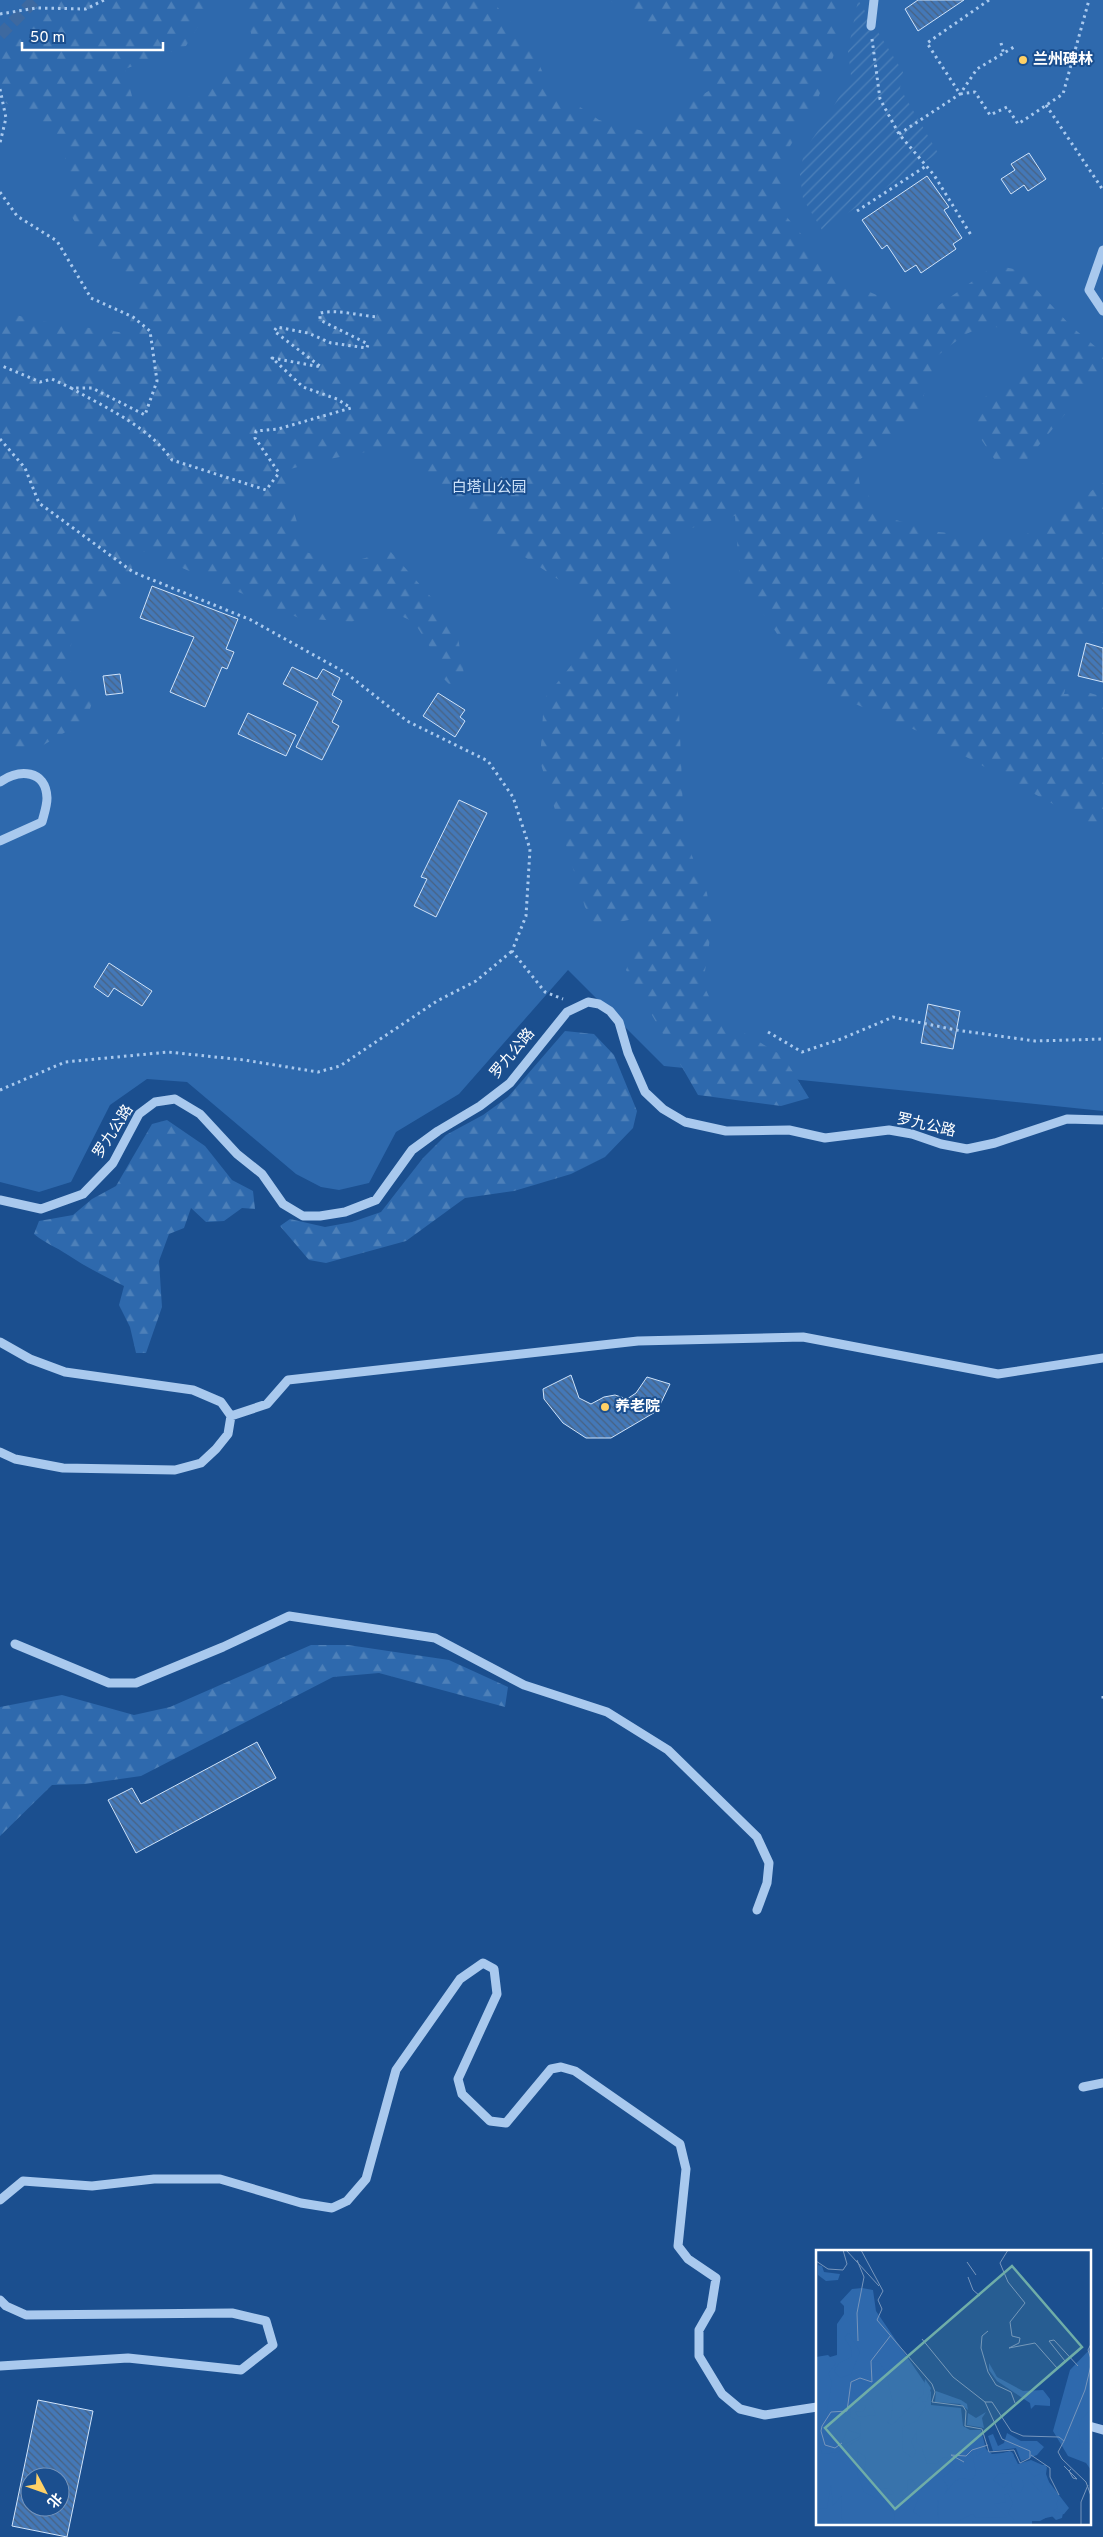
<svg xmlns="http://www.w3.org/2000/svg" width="1103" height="2537" font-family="Overpass,'Noto Sans SC',sans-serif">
  <defs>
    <pattern id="forest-firs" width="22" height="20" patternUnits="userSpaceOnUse" patternTransform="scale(1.25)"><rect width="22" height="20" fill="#2e69ad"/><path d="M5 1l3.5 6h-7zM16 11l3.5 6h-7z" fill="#4d80b9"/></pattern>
    <pattern id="garden-furrows" width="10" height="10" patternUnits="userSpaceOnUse" patternTransform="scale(1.25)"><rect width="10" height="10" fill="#2e69ad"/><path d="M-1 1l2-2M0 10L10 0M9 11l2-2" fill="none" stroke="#4d80b9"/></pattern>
    <pattern id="building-back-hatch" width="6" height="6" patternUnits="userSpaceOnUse" patternTransform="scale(1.25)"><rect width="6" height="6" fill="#4478b7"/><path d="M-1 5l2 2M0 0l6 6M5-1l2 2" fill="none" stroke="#486282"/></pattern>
  </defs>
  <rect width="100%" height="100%" fill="#1b4f8f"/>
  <path fill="#2e69ad" d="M0 0H1103V1111L664 1066 568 970 459 1094 396 1132 369 1183 339 1190 321 1187 296 1174 187 1082 147 1079 110 1105 71 1182 39 1192 0 1182Z"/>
  <path fill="url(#forest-firs)" d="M37 0H203L205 15 186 46 125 69 133 100 153 102 178 99 207 93 248 54 251 33 243 12 251 0H491L519 31 539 64 548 85 599 120 651 133 680 108 712 89 610 0H839L841 35 816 104 779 164 786 216 838 278 924 316 995 265 1018 270 1072 327 1103 353V369L1024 463H997L973 427 976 402 1033 369 1036 350 1017 329 984 326 964 335 937 356 919 409 897 434 856 462 860 485 885 517 939 532 1018 540 1103 483V633L1095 631 1080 635 1064 694 1090 693 1103 697V831L922 733 837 696 797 671 776 632 740 581 735 516 718 518 674 535 669 554 679 709 684 836 707 893 712 926 703 984 720 1019 783 1056 809 1098 781 1106 698 1095 626 970 634 951 661 927 633 919 597 927 585 907 540 761 544 699 591 641 593 606 574 590 471 521 397 446 319 461 287 470 290 499 306 552 344 564 390 551 456 625 464 674 457 692 439 674 433 652 414 622 379 606 352 622 299 618 133 547 131 586 72 640 67 668 79 679 92 703 86 720 40 747 0 748V311L40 321 126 333 141 290 94 255 72 217 64 147 42 122 0 100V44L24 28Z
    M565 1031 594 1034 614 1055 637 1111 633 1128 605 1157 571 1174 514 1191 465 1198 406 1241 326 1263 309 1260 280 1226 290 1219 325 1227 352 1222 381 1212 423 1158 446 1135 483 1115 508 1097Z
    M167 1120 205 1146 232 1180 253 1191 255 1209 242 1208 224 1221 206 1222 191 1208 184 1228 169 1234 159 1261 162 1307 146 1353H136L130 1327 119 1305 124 1286C104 1276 86 1267 68 1255 56 1247 45 1243 34 1234L39 1221 73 1215 92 1199 116 1186 152 1124Z
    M311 1645H348L449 1660 508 1687 505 1707 379 1673 333 1677 141 1776 85 1784 52 1785 0 1836V1707L62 1695 134 1715 170 1707Z"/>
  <path fill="url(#garden-furrows)" d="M858 0 903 72 900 88 938 153 822 230 803 199 800 175 804 151 828 116 851 76 848 51Z"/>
  <path fill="url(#building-back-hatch)" stroke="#cfe3fa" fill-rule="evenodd" d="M918 0H964L918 31 905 9Z
    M1029 153 1046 179 1028 191 1024 185 1011 194 1001 179 1015 170 1011 164Z
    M927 176 949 207 944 210 962 238 953 244 956 249 921 273 916 265 905 272 887 245 882 249 862 220Z
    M152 586 238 619 226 649 234 652 227 669 222 667 205 707 170 692 194 637 140 618Z
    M1086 643 1103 648V682L1078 676Z
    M292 667 317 679 323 669 340 678 332 695 342 701 332 722 339 726 322 760 296 747 318 702 283 684Z
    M120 674 123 693 106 695 103 676Z
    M438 693 465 710 460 717 465 721 455 737 423 716Z
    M248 713 296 735 286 756 238 734Z
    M459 800 487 813 436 917 414 906 427 879 421 877Z
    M109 963 152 991 142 1006 114 988 108 997 94 987Z
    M928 1004 960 1011 953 1049 921 1043Z
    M571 1375 579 1398 591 1404 604 1397 615 1395 627 1399 636 1393 647 1377 670 1384 657 1411 611 1438H586L563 1423 544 1399 543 1389Z
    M257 1742 276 1778 136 1853 108 1800 132 1788 141 1804Z
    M38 2400 93 2411 67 2537 12 2526ZM30 2477H60V2507H30Z"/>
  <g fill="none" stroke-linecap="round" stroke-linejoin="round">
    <path stroke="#3d69a0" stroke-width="12" stroke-dasharray="12 6" stroke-linecap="butt" d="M0 35 35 0"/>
    <path stroke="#a9c9ee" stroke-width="3" stroke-dasharray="2.5 4" stroke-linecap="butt" d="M989 0 927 43 960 94 975 92 990 115 1007 107 1018 124 1063 94 1089 0
      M0 14 36 8 86 9 104 0
      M872 39 880 99 899 134 934 175 971 235
      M1001 43 1004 55
      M0 89 6 118 0 143
      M1046 105 1103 190
      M899 134 960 94 977 69 1014 47
      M0 192 17 216 57 241 91 298 133 317 150 331 157 381 145 415 92 388H71L52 379 40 382 0 365
      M857 211 926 166
      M71 388C106 408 148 426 172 460L266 490 279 473 255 438 256 431 278 429 351 408 337 399 303 387 272 358 321 367 274 331 277 327 308 333 331 343 367 348 368 344 320 320V313C338 309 360 316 379 317
      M0 439 25 468 39 503 133 572 251 620 346 673 407 721 488 761 513 797 530 849 526 916 512 951 545 992 563 999
      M768 1032 802 1052 841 1039 893 1017 956 1030 1035 1041 1103 1039
      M0 1090 65 1062 168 1052 244 1060 318 1072 340 1066 437 1001 476 981 512 951
      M1103 1696V1702"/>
    <path stroke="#a9c9ee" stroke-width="9" d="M871 26 874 0
      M1103 250 1089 290 1103 311
      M0 782C19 769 46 769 47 798 47 806 44 814 42 822L0 841
      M0 1200 41 1209 83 1194 113 1163 139 1114 155 1102 175 1099 200 1114 237 1154 262 1174 283 1204 303 1216H320L345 1212 376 1200 412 1150 438 1131 480 1106 510 1083 567 1012 588 1002 599 1004 610 1011 619 1022 628 1053 645 1092 663 1109 685 1122 726 1131 789 1130 825 1138 889 1130 912 1134 941 1144 967 1149 995 1143 1067 1119 1103 1120
      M0 1342 30 1359 65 1372 193 1390 221 1402 231 1416 228 1434 216 1449 201 1463 175 1470 63 1468 15 1459 0 1452
      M231 1416 267 1404 288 1380 638 1341 803 1337 998 1374 1103 1358
      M15 1644 109 1683H136L223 1647 289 1616 435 1638 524 1685 607 1712 668 1750 757 1837 769 1863 767 1883 757 1910
      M1083 2087 1103 2083
      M0 2200 23 2181 92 2186 154 2179H220L301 2203 332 2208 347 2201 366 2179 396 2070 460 1979 483 1963 494 1969 497 1994 458 2079 462 2094 490 2121 506 2123 551 2069 561 2067 575 2071 680 2144 686 2169 678 2246 688 2259 716 2278 711 2309 699 2330V2356L722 2394 740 2409 765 2415 817 2407
      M0 2300 6 2306 26 2315 232 2313 266 2321 273 2345 241 2370 128 2358 0 2366
      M1089 2426 1103 2430"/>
  </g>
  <g fill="#ffd166" stroke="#1b4f8f" stroke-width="2">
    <circle cx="1023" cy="60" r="5"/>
    <circle cx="605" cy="1407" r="5"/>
  </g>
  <g text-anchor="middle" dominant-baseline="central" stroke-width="4" stroke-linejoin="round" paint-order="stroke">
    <g font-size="15" font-weight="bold" fill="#fff" stroke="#1b4f8f" text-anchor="start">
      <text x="1033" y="60">兰州碑林</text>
      <text x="615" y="1407">养老院</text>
    </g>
    <g font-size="15" fill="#cfe3fa" stroke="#1b4f8f">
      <text x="489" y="488">白塔山公园</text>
    </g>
    <g font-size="15" fill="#fff" stroke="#1b4f8f">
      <text transform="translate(513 1054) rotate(-50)">罗九公路</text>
      <text transform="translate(926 1126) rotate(13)">罗九公路</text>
      <text transform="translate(114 1132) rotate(-57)">罗九公路</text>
    </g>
  </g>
  <g transform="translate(816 2250)">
    <rect width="275" height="275" fill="#1b4f8f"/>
    <path d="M2 15 6 16 8 22 24 24 22 30 10 31 2 25ZM46 38 57 40 60 61 115 142V155L145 158 147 176 154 180H165L170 199 176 204 196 202 202 214 215 210 231 217 230 224 233 232 253 258 248 264 216 271V275H0V111L21 105V74L28 64V56L24 52 36 39ZM275 98V220L270 213 252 206 237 181 254 120Z" fill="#2e69ad"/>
    <path d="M33 83 44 102 35 124 24 128 18 121 23 113 35 107 36 100 28 87ZM12 105 20 113 12 124 16 131 10 166 1 184 6 204 22 202 45 188 44 171 34 167 35 154 50 156 47 162 39 161 42 167 60 165 54 150 41 148 35 138 36 134 44 129 57 139 62 137 56 114V111L63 112 69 121 77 153 75 168 71 172 76 175 107 145 109 129 115 138 111 151 106 152 110 156 101 171 86 177 87 201 96 208 98 206 100 201 95 192 101 181 100 192 106 198 111 214 122 213 127 207 132 208 139 218 126 228 132 237 128 245 137 233 144 228 156 230 160 224 156 201 160 200 161 207 168 199 177 206 194 201 198 205 194 213 198 216 216 211 218 215H230V220L218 227 210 217 195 224 183 223 177 230 188 238 195 229 196 237 201 243 205 242 208 235 206 230H214L225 243 229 229 232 230 235 242 243 248 240 254 242 258 237 261 247 263 246 268 240 270 235 265 224 271H199L192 263 197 253 192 243 188 245 190 252 178 254 191 267 161 268 156 264 135 275H123L122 250 121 267H105L97 262 104 244 96 229 92 230 91 240 86 245 87 254 74 258 79 265 77 275H28L25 265 26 245 17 256 15 235 11 258 0 259V107ZM41 201 50 207 48 225 56 239 73 238 78 243 76 245 68 243 62 249 48 242 42 226ZM173 113 181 127 207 141 227 140 234 149V156L219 155 215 159 214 153 181 131 173 120ZM120 141 145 150 151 154 152 160 144 154 119 152ZM275 160V205L273 192 265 193 262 182 266 168ZM170 162 166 168 168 178 151 175 152 163 160 168ZM191 183 205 191H221L228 197 221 205 205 211 200 198 177 201 172 186 177 184 182 196 188 193Z" fill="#2e69ad" fill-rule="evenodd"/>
    <path d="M31 180 44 184 43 187 25 196Z" fill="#2e69ad"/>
    <path fill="none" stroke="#7695bc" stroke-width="1" d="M30 0 63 36M45 0 67 41 62 50 66 59 61 70 116 134 119 142 116 152 147 156 150 161 149 176 166 179 173 202 198 200 204 213 214 208V201L186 189 169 152H176L195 181 207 186 243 187 248 191 242 202 246 209 270 232 275 246M192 0 184 13 192 32 209 53 194 72 196 86 204 88 203 93 193 98 219 93 241 118 249 111 233 91 238 90 262 116M41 10 48 27 41 63 42 91M0 11 12 19 27 20 31 14 27 0M151 12 160 25M152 27 157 40 164 46M172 81 166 86 165 98 172 122 180 135 195 142 199 153M106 89 137 127 169 152M275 94 272 100 275 109M248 191 269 140 275 115M26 193 19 198 9 195 5 181 6 176 15 162 31 161 35 132 44 128 56 132 55 111 75 85M215 205 234 218V227L243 245M148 212 135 205 150 206 156 200 172 195M248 216 261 229 257 228 253 221 255 219M265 275V252L272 235"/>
    <path fill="#6fada8" fill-opacity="0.15" stroke="#6fada8" stroke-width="2.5" d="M196 16 266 97 79 259 9 178Z"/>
    <rect width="275" height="275" fill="none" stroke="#fff" stroke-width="2.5"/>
  </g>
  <g transform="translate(45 2492) rotate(131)"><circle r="24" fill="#1b4f8f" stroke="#7695bc"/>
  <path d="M0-4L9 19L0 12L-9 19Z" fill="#ffd166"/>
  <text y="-8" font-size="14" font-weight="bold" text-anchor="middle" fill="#ffffff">北</text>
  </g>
  <path d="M22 42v8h141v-8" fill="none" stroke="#ffffff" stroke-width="2.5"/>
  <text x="30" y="42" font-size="15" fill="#ffffff" stroke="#1b4f8f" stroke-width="4" paint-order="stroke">50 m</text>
</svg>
